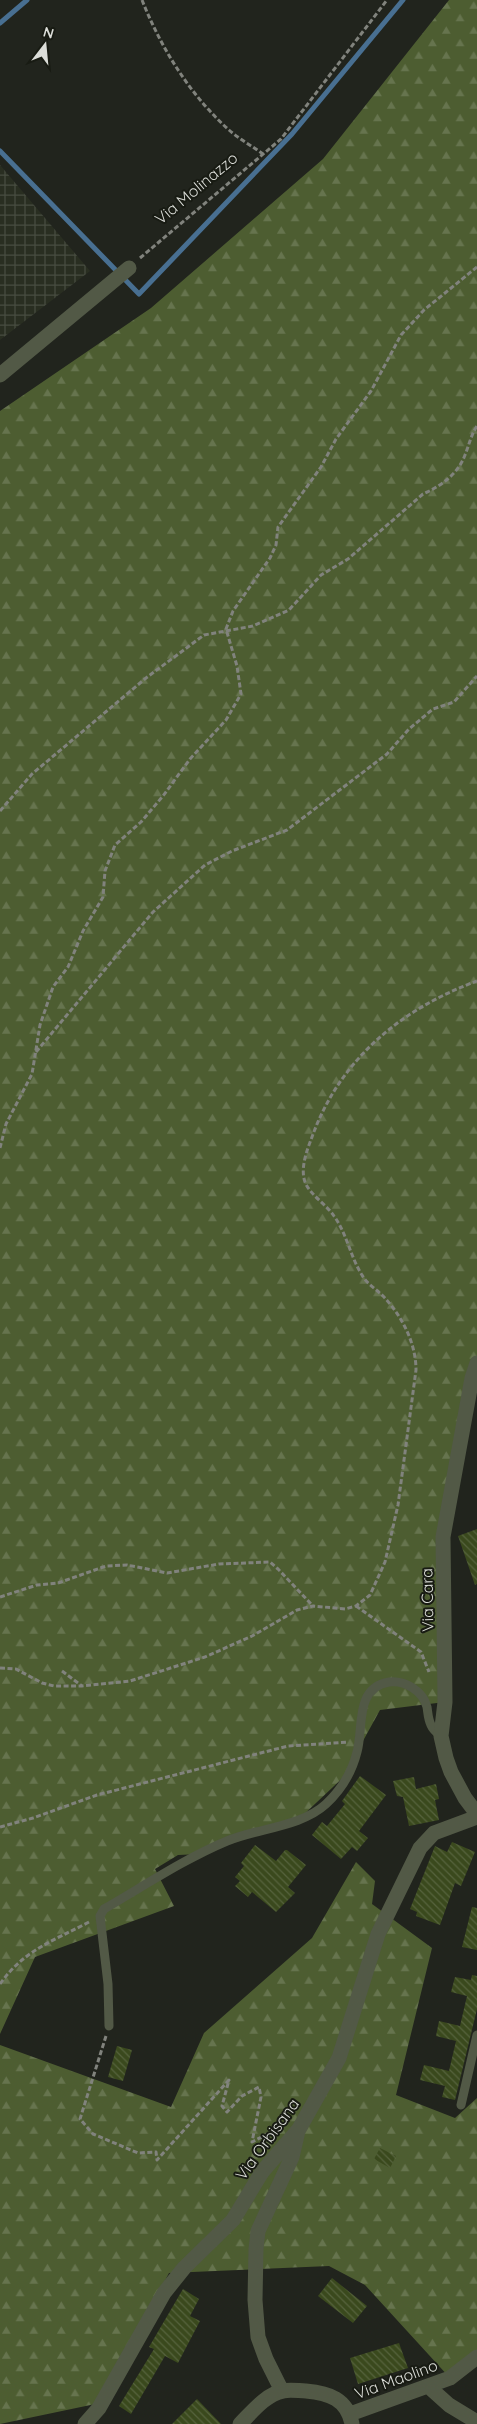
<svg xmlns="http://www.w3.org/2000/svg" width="477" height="2424" font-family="Quicksand,sans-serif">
  <defs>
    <pattern id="industrial-grid" width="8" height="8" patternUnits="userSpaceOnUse" patternTransform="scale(1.25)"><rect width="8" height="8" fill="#292e21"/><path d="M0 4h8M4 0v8" fill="none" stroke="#474c40"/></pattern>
    <pattern id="forest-firs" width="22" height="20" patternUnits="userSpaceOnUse" patternTransform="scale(1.25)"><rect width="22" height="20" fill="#4d5d31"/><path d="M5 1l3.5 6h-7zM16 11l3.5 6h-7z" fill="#66744e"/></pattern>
    <pattern id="building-back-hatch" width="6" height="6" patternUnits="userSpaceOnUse" patternTransform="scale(1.25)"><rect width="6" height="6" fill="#3a491d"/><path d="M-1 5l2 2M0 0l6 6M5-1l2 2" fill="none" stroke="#56633d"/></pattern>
  </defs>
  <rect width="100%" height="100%" fill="#21241d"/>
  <path fill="url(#industrial-grid)" d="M0 165 90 271 0 340Z"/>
  <path fill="url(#forest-firs)" d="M449 0H477V1363L443 1537 445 1702 380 1710 358 1750 350 1771 299 1819 200 1854 178 1855 155 1869 174 1906 35 1957 0 2034V411L151 308 323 159Z
    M356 1862 375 1881 372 1904 432 1948 396 2095 455 2118 477 2098V2357L450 2378 365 2285 329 2266 169 2273 100 2403 0 2424V2045L171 2107 204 2033 312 1938Z"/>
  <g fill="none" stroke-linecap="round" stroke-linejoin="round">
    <path stroke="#486f91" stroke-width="5" d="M0 23 27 0
      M0 151 139 294 292 134 403 0"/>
  </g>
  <path fill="url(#building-back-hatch)" d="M477 1529V1584L475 1585 458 1536Z
    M360 1776 386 1795 359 1831 368 1838 357 1851 352 1847 341 1859 312 1835 322 1822 327 1826 345 1804 342 1801Z
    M414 1777 416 1789 436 1784 439 1799 435 1800 439 1820 409 1826 403 1797 397 1796 393 1781Z
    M452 1842 475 1852 461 1886 455 1883 440 1925 416 1916 417 1912 410 1909 435 1846 447 1852Z
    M255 1845 276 1861 285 1850H287L306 1865 288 1887 295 1893 276 1912 252 1892 248 1897 235 1886 240 1881 235 1877 244 1866 241 1863Z
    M472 1907 477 1908V1950L462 1947Z
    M472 1975 477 1976V2009L455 2100 442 2097 445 2086 420 2080 424 2065 449 2071 456 2041 436 2036 439 2021 460 2026 467 1996 451 1992 455 1977 471 1980Z
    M117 2046 132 2050 123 2081 108 2077Z
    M380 2148 396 2156 390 2168 374 2159Z
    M332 2278 367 2306 353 2323 318 2296Z
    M183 2289 199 2299 190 2316 200 2321 178 2363 165 2356 131 2414 119 2406 154 2349 149 2347Z
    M399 2343 408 2368 358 2384 350 2358Z
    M197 2399 221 2424H172Z"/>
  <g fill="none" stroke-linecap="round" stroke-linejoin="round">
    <path stroke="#81837d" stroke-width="3" stroke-dasharray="5 2.5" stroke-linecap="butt" d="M142 0C161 48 190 95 229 130 239 139 252 146 263 154
      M140 258 281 139 387 0
      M0 811 32 774 146 678 204 635 253 626 289 610 321 575 348 559 423 494C441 486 458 474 465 455 469 445 471 435 477 426
      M36 1052 153 912 205 865 232 851 287 830 387 754 409 729 433 709 454 702 477 676
      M0 1148 6 1124 32 1074 40 1025 53 987 68 967 83 931 103 897 105 871 115 845 141 822 163 796 190 759 226 720 241 694 237 666 226 629 233 611 270 558 276 545 278 527 321 467 336 439 371 391 401 335 424 310 477 267
      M0 1597 37 1585 58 1583 106 1566 127 1565 167 1573 219 1564 270 1562 278 1569 313 1606
      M356 1606 421 1652 429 1672
      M0 1668 16 1669 42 1683 54 1686H82L130 1681 205 1657 252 1636 297 1610 313 1606 345 1609 356 1606 370 1595 385 1562 398 1505 416 1370C416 1343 402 1316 383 1296 376 1289 366 1283 362 1275 350 1256 347 1234 334 1216 326 1204 310 1195 305 1182 300 1168 307 1150 312 1137 340 1059 401 1009 477 981
      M62 1671 82 1686
      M0 1827 33 1818 97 1795 288 1746 348 1742
      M0 1984C24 1950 53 1941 89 1922
      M106 2036 80 2119 93 2134 138 2153 156 2152 157 2160 229 2080 222 2106 227 2112 242 2096 259 2087 261 2097 252 2142 277 2129"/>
    <path stroke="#525946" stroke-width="9" d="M109 2026 108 1984 100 1916 104 1909C144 1886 184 1859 227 1841 258 1828 301 1827 326 1804 341 1790 352 1772 357 1752 364 1728 354 1688 389 1682 405 1680 423 1691 427 1707 428 1713 428 1719 431 1725 433 1730 437 1733 441 1736
      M461 2105 477 2035"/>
    <path stroke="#525946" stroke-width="15" d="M0 375 129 268
      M477 1363 472 1378 443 1537 445 1702 441 1736 446 1758 451 1772 465 1798 477 1814
      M429 2387 449 2405 477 2422
      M282 2391 266 2359 258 2337 255 2300 256 2249 258 2231 292 2157 298 2131
      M350 2414 450 2378 477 2357
      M85 2424 99 2408 164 2293 184 2268 233 2220 262 2172 299 2129 339 2058 378 1934 420 1848 434 1833 477 1817
      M240 2424C251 2413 266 2394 283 2391 290 2389 299 2391 306 2391 329 2393 347 2399 352 2424"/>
  </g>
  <g text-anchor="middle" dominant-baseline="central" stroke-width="4" stroke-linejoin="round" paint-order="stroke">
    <g font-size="16" fill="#dbddd8" stroke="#181b13">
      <text transform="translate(196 188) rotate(-40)">Via Molinazzo</text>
      <text transform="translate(427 1600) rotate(-91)">Via Cara</text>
      <text transform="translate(267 2139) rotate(-54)">Via Orbisana</text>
      <text transform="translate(396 2379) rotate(-20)">Via Maolino</text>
    </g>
  </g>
  <g transform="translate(45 45) rotate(16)" stroke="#181b13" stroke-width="4" paint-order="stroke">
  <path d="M0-4L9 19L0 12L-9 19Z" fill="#dbddd8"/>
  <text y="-8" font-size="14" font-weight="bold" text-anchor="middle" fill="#dbddd8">N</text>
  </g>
</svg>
